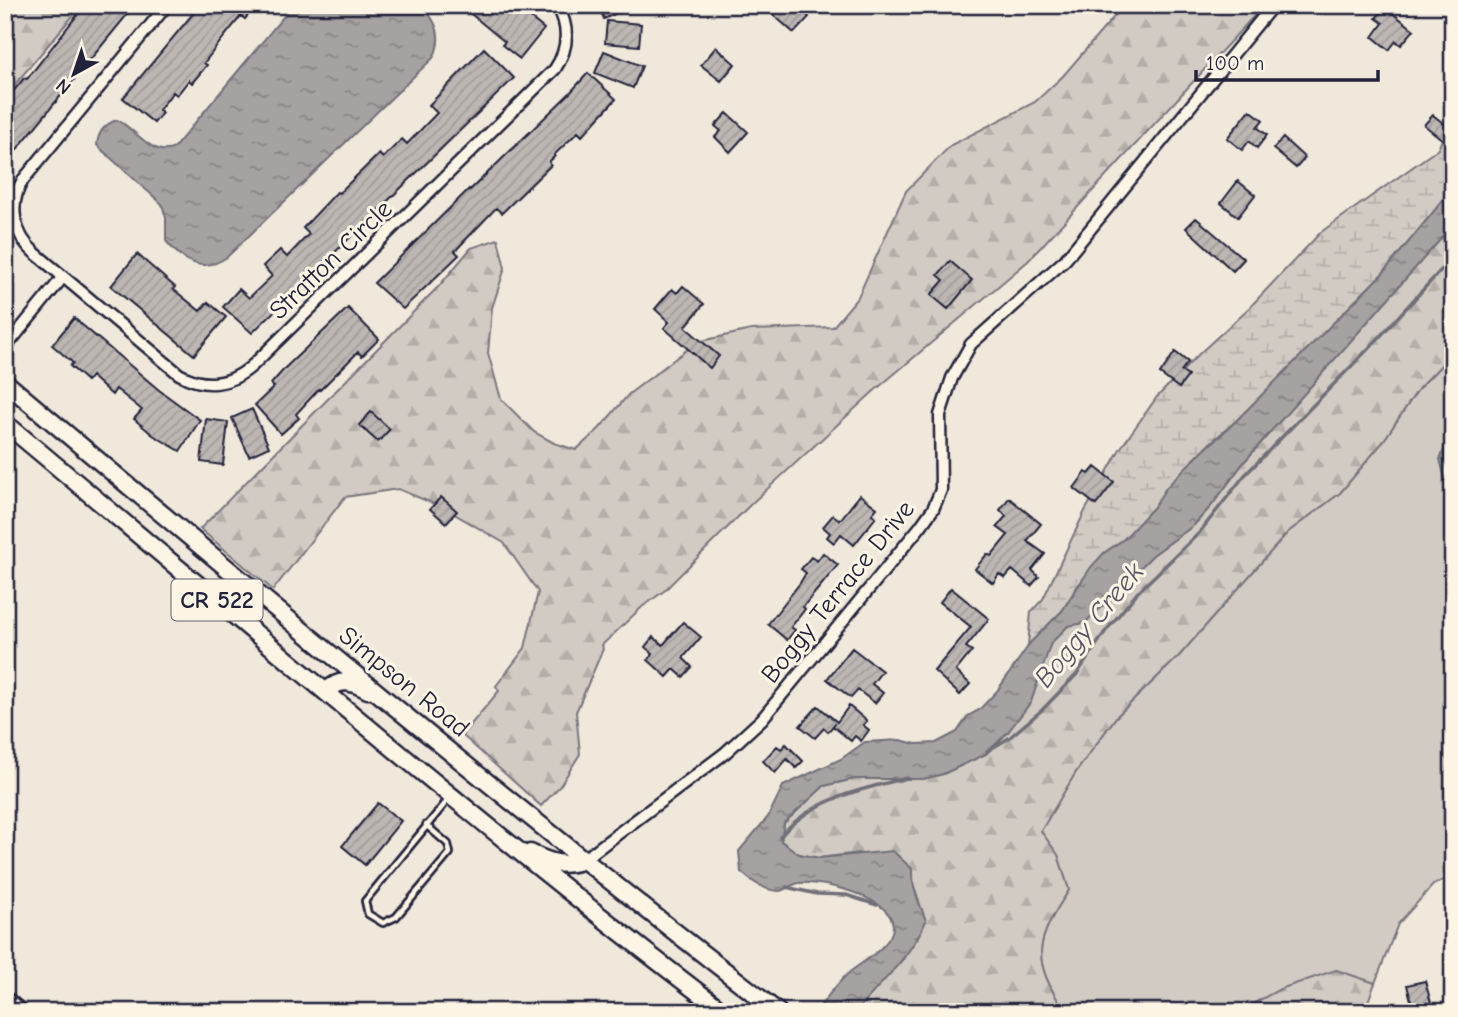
<svg xmlns="http://www.w3.org/2000/svg" width="1458" height="1017" font-family="'Comic Neue',sans-serif">
  <defs>
    <pattern id="forest-firs" width="22" height="20" patternUnits="userSpaceOnUse" patternTransform="scale(1.75)"><rect width="22" height="20" fill="#d1cbc3"/><path d="M5 1l3.5 6h-7zM16 11l3.5 6h-7z" fill="#b3aea8"/></pattern>
    <pattern id="wetland-marsh" width="20" height="14" patternUnits="userSpaceOnUse" patternTransform="scale(1.75)"><rect width="20" height="14" fill="#d1cbc3"/><path d="M1 5h8M5 5V1M11 12h8M15 12V8" fill="none" stroke="#b3aea8"/></pattern>
    <pattern id="water-ripples" width="26" height="14" patternUnits="userSpaceOnUse" patternTransform="scale(1.75)"><rect width="26" height="14" fill="#a6a2a2"/><path d="M2 4q2-2 4 0t4 0M15 11q2-2 4 0t4 0" fill="none" stroke="#878485"/></pattern>
    <pattern id="building-hatch" width="6" height="6" patternUnits="userSpaceOnUse" patternTransform="scale(1.75)"><rect width="6" height="6" fill="#bcb7b3"/><path d="M-1 1l2-2M0 6l6-6M5 7l2-2" fill="none" stroke="#a19d9b"/></pattern>
  </defs>
  <rect width="100%" height="100%" fill="#efe8db"/>
  <filter id="ink" filterUnits="userSpaceOnUse"><feTurbulence type="fractalNoise" baseFrequency=".0143" numOctaves="2"/><feDisplacementMap in="SourceGraphic" scale="14" xChannelSelector="R" yChannelSelector="G"/><feConvolveMatrix kernelMatrix="1 2 1 2 8 2 1 2 1" color-interpolation-filters="sRGB"/></filter>
  <g filter="url(#ink)">
    <path fill="#d1cbc3" stroke="#7a767f" stroke-width="2" d="M1453 353 1450 498 1453 501V875L1433 885 1398 924 1375 983 1336 970 1238 1012H1065C1030 957 1035 942 1069 890L1058 855 1040 831 1076 772 1116 717 1179 656 1288 532 1340 493 1382 443 1419 388Z"/>
    <path fill="url(#forest-firs)" stroke="#7a767f" stroke-width="2" d="M5 5H82L6 95 5 94Z
      M1124 5H1264L1028 261 873 392 751 504 664 591 642 607 602 645 603 649 576 712 580 754 560 786 541 806 462 735 499 691 496 686 525 648 538 592 504 543 444 508 398 489 345 497 273 590 200 529 440 285 471 248 498 239 505 268 492 308 488 353 501 399 534 432 554 443 576 450 599 429 629 394 697 342 751 330 833 327 858 297 906 191 951 145 1035 102 1063 76Z
      M1453 225V353L1419 388 1382 443 1340 493 1288 532 1179 656 1116 717 1076 772 1041 831 1058 855 1069 890C1035 942 1030 957 1065 1012H855L904 958 922 911 912 880V869L858 853 819 858 799 854 781 841 784 823 824 786 854 779H923L943 774 986 754 1008 732 1051 643 1068 626 1108 603 1126 581 1153 555 1194 525 1212 505 1244 462Z
      M1336 970 1375 983 1364 1012H1238L1280 989Z"/>
    <path fill="url(#wetland-marsh)" stroke="#7a767f" stroke-width="2" d="M1453 114V188L1384 272 1236 421 1210 443 1166 488 1154 507 1124 539 1104 553 1076 588 1062 611 1028 645 1031 612 1043 599 1085 511 1120 449 1157 397 1200 353 1250 307 1321 232 1438 149Z"/>
    <path fill="url(#water-ripples)" stroke="#716f79" stroke-width="2" d="M293 5H420C437 20 444 37 433 58L227 257C203 274 183 262 166 241V218L162 204 103 151 97 145C98 132 105 124 117 120 135 128 153 159 174 148Z
      M1453 188V225L1244 462 1212 505 1194 525 1153 555 1085 623 1068 626 1051 643 1031 702 1008 732 986 754 943 774 923 779H854L824 786 784 823 781 841 799 854 819 858 893 851 912 869C911 888 920 903 926 921 910 957 881 983 855 1012H816C826 998 838 982 851 971 864 961 879 953 888 940 915 902 823 880 799 883 792 884 786 890 779 891 765 891 751 881 741 872L739 851 768 817 783 786 841 759 865 742 900 740 916 744 936 743 957 732 968 716 979 710 997 691 1031 642 1062 611 1091 567 1104 553 1124 539 1154 507 1166 488 1186 467 1236 421 1384 272Z
      M1453 429V501L1450 498 1440 459Z"/>
    <g fill="none" stroke-linecap="round" stroke-linejoin="round">
      <path stroke="#716f79" stroke-width="3.5" d="M987 751 1009 738 1042 710 1077 674 1105 632 1137 593 1199 533 1244 476 1375 342 1453 257
        M780 837C811 799 862 789 907 778
        M786 887 817 894 846 895 877 905"/>
    </g>
    <path fill="url(#building-hatch)" stroke="#22223b" stroke-width="2" d="M85 5H135L5 164V101L24 78 27 79Z
      M200 5H256L245 19 241 16 224 37 204 63 207 65 192 83 189 80 177 95 173 92 159 110 162 113 154 123 123 98Z
      M460 5H527L522 11 544 29 520 59 502 45 505 42Z
      M598 5H634L604 19Z
      M774 5H796L809 17 794 33 769 11Z
      M1385 7 1414 30 1401 45 1396 41 1389 50 1373 37 1383 23 1376 18Z
      M607 21 641 24 639 46 605 43Z
      M716 47 735 64 721 81 701 65Z
      M484 48 514 78 252 333 223 307 239 289 249 298 272 276 263 266 280 250 287 257 309 234 303 228 337 192 339 193 379 154 383 158 402 139 407 144 437 113 429 105Z
      M604 51 642 66 633 88 595 73Z
      M588 73 616 99 582 136 578 132 554 155 555 156 549 162 551 165 502 213 496 208 455 251 459 255 403 309 374 283 469 189 470 190 570 93Z
      M1250 110 1263 120 1257 127 1267 135 1257 148 1249 141 1242 150 1227 138Z
      M727 113 748 132 730 152 715 137 721 131 715 126Z
      M1433 115 1453 131V148L1424 125Z
      M1283 138 1305 158 1296 168 1273 149Z
      M1238 181 1255 195 1238 217 1221 203Z
      M1196 218 1244 259 1233 271 1186 228Z
      M137 254 175 287 173 289 200 311 208 302 226 317 194 355 111 286Z
      M950 261 972 280 948 309 931 295 944 280 938 275Z
      M683 286 704 304 685 327 719 356 710 368 664 328 669 322 655 309 672 289 677 293Z
      M348 308 379 339 362 356 358 352 320 390 319 389 296 414 299 418 281 434 255 405 274 387 271 384 286 367Z
      M74 318 159 390 200 420 180 451 153 435 134 419 142 410 116 389 112 395 91 376 87 381 70 366 73 363 52 345Z
      M1175 352 1188 362 1181 371 1188 376 1179 388 1160 374Z
      M252 409 269 447 249 456 232 418Z
      M371 412 390 429 378 442 359 425Z
      M206 419 228 422 223 465 201 462Z
      M1095 467 1114 482 1096 505 1074 488 1086 472 1089 474Z
      M860 495 877 508 872 514 876 517 854 545 841 534 834 543 827 537 830 533 823 527 833 515 840 520Z
      M441 497 457 511 446 523 430 509Z
      M1009 498 1041 524 1027 541 1045 554 1032 570 1039 577 1031 586 1012 570 1005 578 999 574 993 583 975 569 987 554 991 556 1008 535 997 527 1006 516 1000 510Z
      M823 553 838 565 803 607 805 609 791 627 795 630 787 640 768 624 800 583 806 573 801 569 811 557 817 561Z
      M951 588 989 619 966 647 972 651 956 671 970 684 960 695 934 671 971 627 940 602Z
      M683 622 701 637 683 658 692 667 683 677 674 669 667 677 648 660 653 654 645 647 653 637 663 645Z
      M852 648 882 671 872 684 883 693 875 703 858 690 851 698 827 679Z
      M818 706 837 722 849 706 867 721 863 725 869 730 861 741 855 736 851 741 833 726 835 723 828 732 824 728 815 738 800 726Z
      M786 744 803 761 796 768 787 759 775 773 763 761 777 746 781 749Z
      M378 803 401 821 365 865 342 846Z
      M1425 981 1433 1010 1414 1012 1407 985Z"/>
    <g fill="none" stroke-linecap="round" stroke-linejoin="round">
      <defs>
        <path id="lane" d="M426 825 448 844 450 853 396 917 383 923 368 914 365 901 448 800
          M5 993 28 1012"/>
        <path id="street" d="M167 5 23 180C8 204 13 234 35 253L179 374C206 389 231 385 253 365L555 69C569 48 569 26 557 5
          M5 348 63 277
          M583 860 725 753 762 719 920 527 933 509 941 490 940 415 952 378 971 344 1065 260 1273 5"/>
        <path id="primary" d="M5 382C259 596 514 809 778 1012
          M5 423C243 621 477 825 724 1012
          M326 692C340 677 352 682 368 690
          M530 853C548 862 564 868 583 860"/>
      </defs>
      <use href="#lane" stroke="#22223b" stroke-width="10"/>
      <use href="#street" stroke="#22223b" stroke-width="15"/>
      <use href="#primary" stroke="#22223b" stroke-width="21"/>
      <use href="#lane" stroke="#fcf5e5" stroke-width="4.5"/>
      <use href="#street" stroke="#fcf5e5" stroke-width="10"/>
      <use href="#primary" stroke="#fcf5e5" stroke-width="16"/>
    </g>
  </g>
  <g text-anchor="middle" dominant-baseline="central" stroke-width="6" stroke-linejoin="round" paint-order="stroke">
    <rect fill="#fcf5e5" stroke="#63616e" stroke-width="2" x="171.5" y="579.5" width="91" height="41" rx="5"/>
    <g font-size="24" font-weight="bold" fill="#22223b">
      <text x="217" y="600">CR 522</text>
    </g>
    <g font-size="26" fill="#22223b" stroke="#fcf5e5">
      <text transform="translate(331 260) rotate(-44)">Stratton Circle</text>
      <text transform="translate(838 592) rotate(-51)">Boggy Terrace Drive</text>
      <text transform="translate(404 682) rotate(39)">Simpson Road</text>
    </g>
    <g font-size="28" font-style="italic" fill="#575564" stroke="#fcf5e5">
      <text transform="translate(1089 625) rotate(-50)">Boggy Creek</text>
    </g>
  </g>
  <rect width="1458" height="1017" fill="none" stroke="#fcf5e5" stroke-width="28"/>
  <rect x="14" y="14" width="1430" height="989" fill="none" stroke="#22223b" stroke-width="2.5" filter="url(#ink)"/>
  <g transform="translate(74 74) rotate(220)" stroke="#fcf5e5" stroke-width="5" paint-order="stroke">
  <path d="M0-5L12 26L0 18L-12 26Z" fill="#22223b"/>
  <text y="-10" font-size="19" font-weight="bold" text-anchor="middle" fill="#22223b">N</text>
  </g>
  <path d="M1196 70v10h182v-10" fill="none" stroke="#22223b" stroke-width="3.5"/>
  <text x="1206" y="70" font-size="21" fill="#22223b" stroke="#fcf5e5" stroke-width="5" paint-order="stroke">100 m</text>
</svg>
